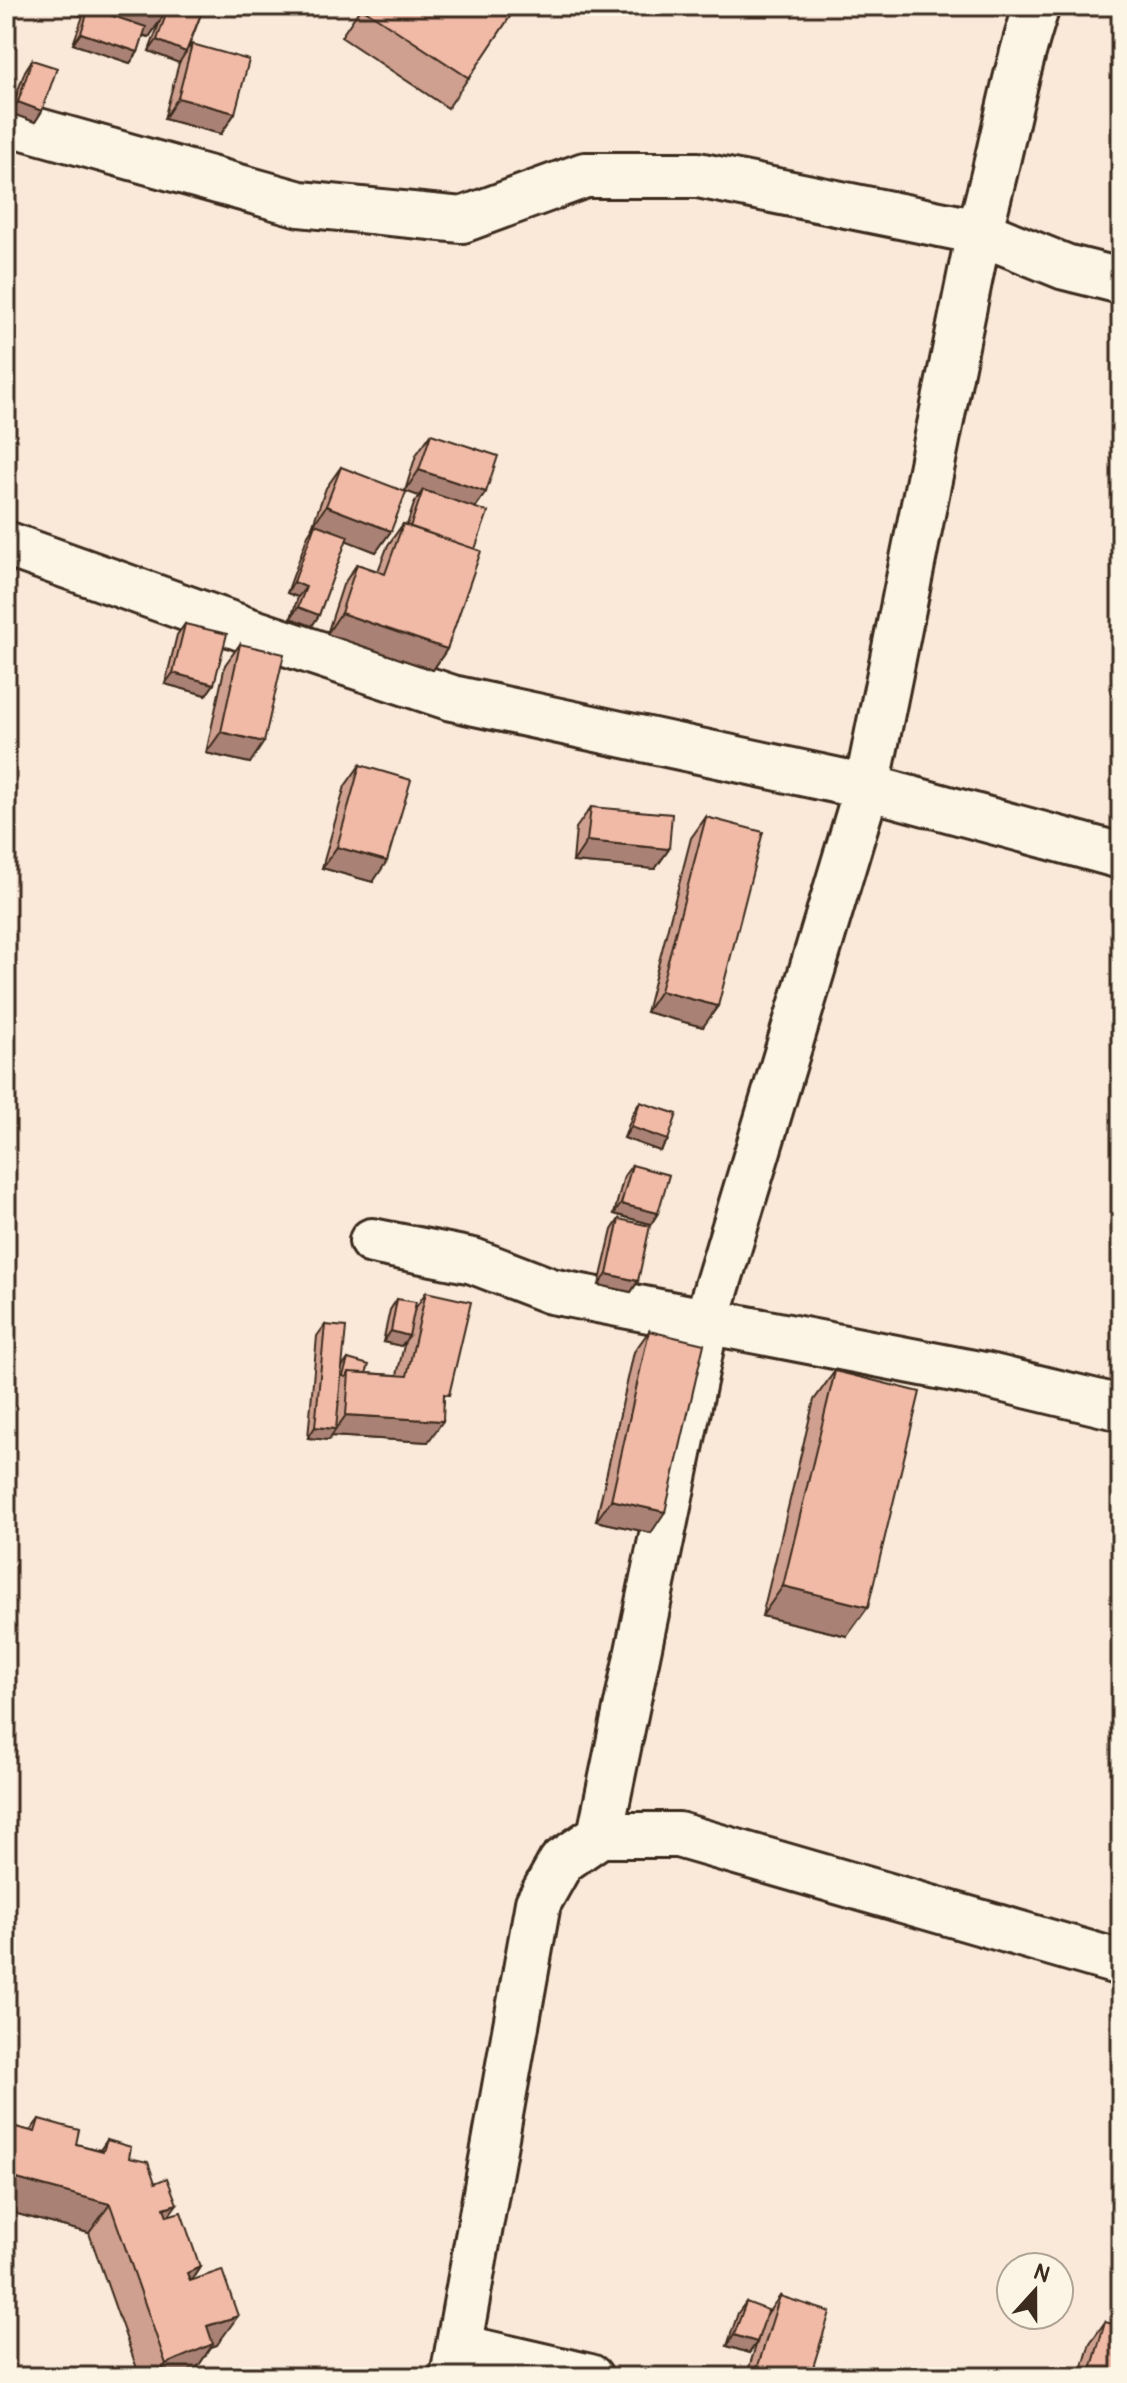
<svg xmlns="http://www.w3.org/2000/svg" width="1127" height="2383" font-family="Pangolin,sans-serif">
  <rect width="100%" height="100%" fill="#fae9d8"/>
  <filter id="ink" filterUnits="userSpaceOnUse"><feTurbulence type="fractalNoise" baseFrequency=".0125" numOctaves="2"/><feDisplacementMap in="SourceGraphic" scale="16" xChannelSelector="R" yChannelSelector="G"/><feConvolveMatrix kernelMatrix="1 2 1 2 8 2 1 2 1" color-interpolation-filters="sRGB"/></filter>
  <g filter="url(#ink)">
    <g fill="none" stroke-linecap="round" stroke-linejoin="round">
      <defs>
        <path id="minor" d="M6 122 300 204 462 220 585 175H698L979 232 1065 267 1121 281
          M6 544 250 631 452 698 867 787 1121 856
          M372 1241 473 1261 551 1291 984 1375 1121 1408
          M600 1835 706 1323 867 787 979 232C1001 157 1012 80 1037 6
          M460 2347 590 2377
          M453 2377 538 1903 561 1862 600 1835H678L1121 1963"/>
      </defs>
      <use href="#minor" stroke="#3b2a1e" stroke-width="50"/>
      <use href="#minor" stroke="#fcf5e5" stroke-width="44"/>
    </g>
    <path fill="#cfa08f" stroke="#3b2a1e" stroke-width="2" d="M53 6H204L188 49 192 44 235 113 221 134 164 119 179 63 149 51 160 21 149 37 143 36 138 52 130 63 73 44 83 16Z
      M362 6H517L448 108 341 37Z
      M32 60 42 111 35 122 10 113 25 71Z
      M431 434 486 492 475 508V549L447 649 433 670 327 634 343 585 357 564 378 571 388 545 403 524 407 525 415 501 419 496 405 491 416 455Z
      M341 467 391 531 376 552 346 540 319 615 312 626 291 618 298 597 287 593 308 535 313 527H312L326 488Z
      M185 624 214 684 206 695 165 684 177 635Z
      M240 644 250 763 206 753 225 665Z
      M360 765 373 882 322 868 345 786Z
      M591 807 669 849 655 869 573 862 576 828Z
      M706 817 703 1027 646 1012 691 838Z
      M640 1102 668 1140 660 1151 624 1138 633 1113Z
      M632 1165 658 1213 651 1224 614 1214 624 1176Z
      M619 1219 638 1281 631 1292 599 1285 612 1230Z
      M426 1292 444 1403 428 1442 332 1436 329 1440 308 1438 317 1336 325 1325 342 1367 348 1359 366 1373 397 1375 405 1341 401 1346 383 1342 390 1310 397 1299 415 1309Z
      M649 1331 651 1533 596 1521 634 1352Z
      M835 1371 847 1636 762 1616 814 1400Z
      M6 2112 8 2125 30 2131 39 2119 76 2144 100 2150 107 2140 129 2158 168 2216 200 2267 191 2281 217 2345 211 2347 193 2374 185 2377H140L89 2233 6 2211Z
      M780 2296 810 2377H746L765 2317Z
      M746 2302 757 2342 749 2353 727 2346 738 2313Z
      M1105 2322 1121 2377H1080L1090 2343Z"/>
    <path fill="#a98274" stroke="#3b2a1e" stroke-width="2" d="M52 6H131L163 16 149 37 86 17 89 8 83 16Z
      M81 33 138 52 130 63 73 44Z
      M157 40 186 52 179 63 149 51Z
      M178 98 235 113 221 134 164 119Z
      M18 102 42 111 35 122 10 113Z
      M419 470 486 492 471 513 423 490 419 496 405 491Z
      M326 506 391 531 376 552 314 528 315 524 313 527H312Z
      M294 582 306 587 298 597 287 593Z
      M298 607 319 615 312 626 291 618Z
      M341 613 447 649 433 670 327 634Z
      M173 673 214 684 206 695 165 684Z
      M221 732 264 742 250 763 206 753Z
      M587 841 669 849 655 869 573 862Z
      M337 847 387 861 373 882 322 868Z
      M660 991 718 1006 703 1027 646 1012Z
      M631 1127 668 1140 660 1151 624 1138Z
      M621 1204 658 1213 651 1224 614 1214Z
      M607 1274 638 1281 631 1292 599 1285Z
      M391 1331 409 1336 401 1346 383 1342Z
      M346 1415 443 1421 428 1442 331 1436Z
      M315 1427 336 1429 329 1440 308 1438Z
      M611 1500 665 1512 651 1533 596 1521Z
      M783 1586 868 1607 847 1636 762 1616Z
      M6 2176 110 2204 89 2233 6 2211Z
      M177 2204 156 2233 164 2208Z
      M200 2267 180 2297 187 2273Z
      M238 2316 217 2345 211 2347 193 2374 185 2377H156L166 2364 207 2326Z
      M734 2335 757 2342 749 2353 727 2346Z
      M757 2369 780 2377H751Z"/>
    <path fill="#f1baa6" stroke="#3b2a1e" stroke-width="2" d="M131 6H167L163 16Z
      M169 6H204L186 52 157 40Z
      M363 6H517L469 78 362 8Z
      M89 8 146 27 138 52 81 33Z
      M192 44 249 60 235 113 178 98Z
      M32 60 57 68 42 111 18 102Z
      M431 434 498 456 486 492 419 470Z
      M341 467 406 492 391 531 326 506Z
      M423 490 488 512 475 549 410 527Z
      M315 524 348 536 319 615 298 607 306 587 294 582Z
      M403 524 481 551 447 649 341 613 357 564 385 574Z
      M185 624 227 634 214 684 173 673Z
      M240 644 284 654 264 742 221 732Z
      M360 765 411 780 387 861 337 847Z
      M591 807 672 814 669 849 587 841Z
      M706 817 763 832 718 1006 660 991Z
      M640 1102 677 1114 668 1140 631 1127Z
      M632 1165 669 1175 658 1213 621 1204Z
      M619 1219 650 1226 638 1281 607 1274Z
      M426 1292 471 1302 449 1395 444 1394 443 1421 346 1415 349 1372 407 1376Z
      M397 1299 416 1302 409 1336 391 1331Z
      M325 1325 346 1327 336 1429 315 1427Z
      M649 1331 704 1344 665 1512 611 1500Z
      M348 1359 369 1365 366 1373 349 1372 346 1377 343 1376Z
      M835 1371 920 1392 868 1607 783 1586Z
      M6 2112 12 2114 8 2125 35 2132 39 2119 79 2130 76 2144 103 2151 107 2140 131 2147 129 2158 148 2162 155 2183 167 2178 177 2204 164 2208 167 2216 181 2212 200 2267 187 2273 190 2281 222 2270 238 2316 207 2326 213 2344 166 2364 110 2204 6 2176Z
      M780 2296 830 2312 810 2377H780L757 2369Z
      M746 2302 768 2310 757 2342 734 2335Z
      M1105 2322 1121 2326V2377H1089Z"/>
  </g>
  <rect width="1127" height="2383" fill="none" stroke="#fcf5e5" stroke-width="32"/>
  <rect x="16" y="16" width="1095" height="2351" fill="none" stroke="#3b2a1e" stroke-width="3" filter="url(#ink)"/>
  <g transform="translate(1035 2291) rotate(21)"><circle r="38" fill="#fcf5e5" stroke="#afa495" stroke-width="2"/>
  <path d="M0-6L14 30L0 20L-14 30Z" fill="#3b2a1e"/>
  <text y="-12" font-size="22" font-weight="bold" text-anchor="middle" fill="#3b2a1e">N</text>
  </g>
</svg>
